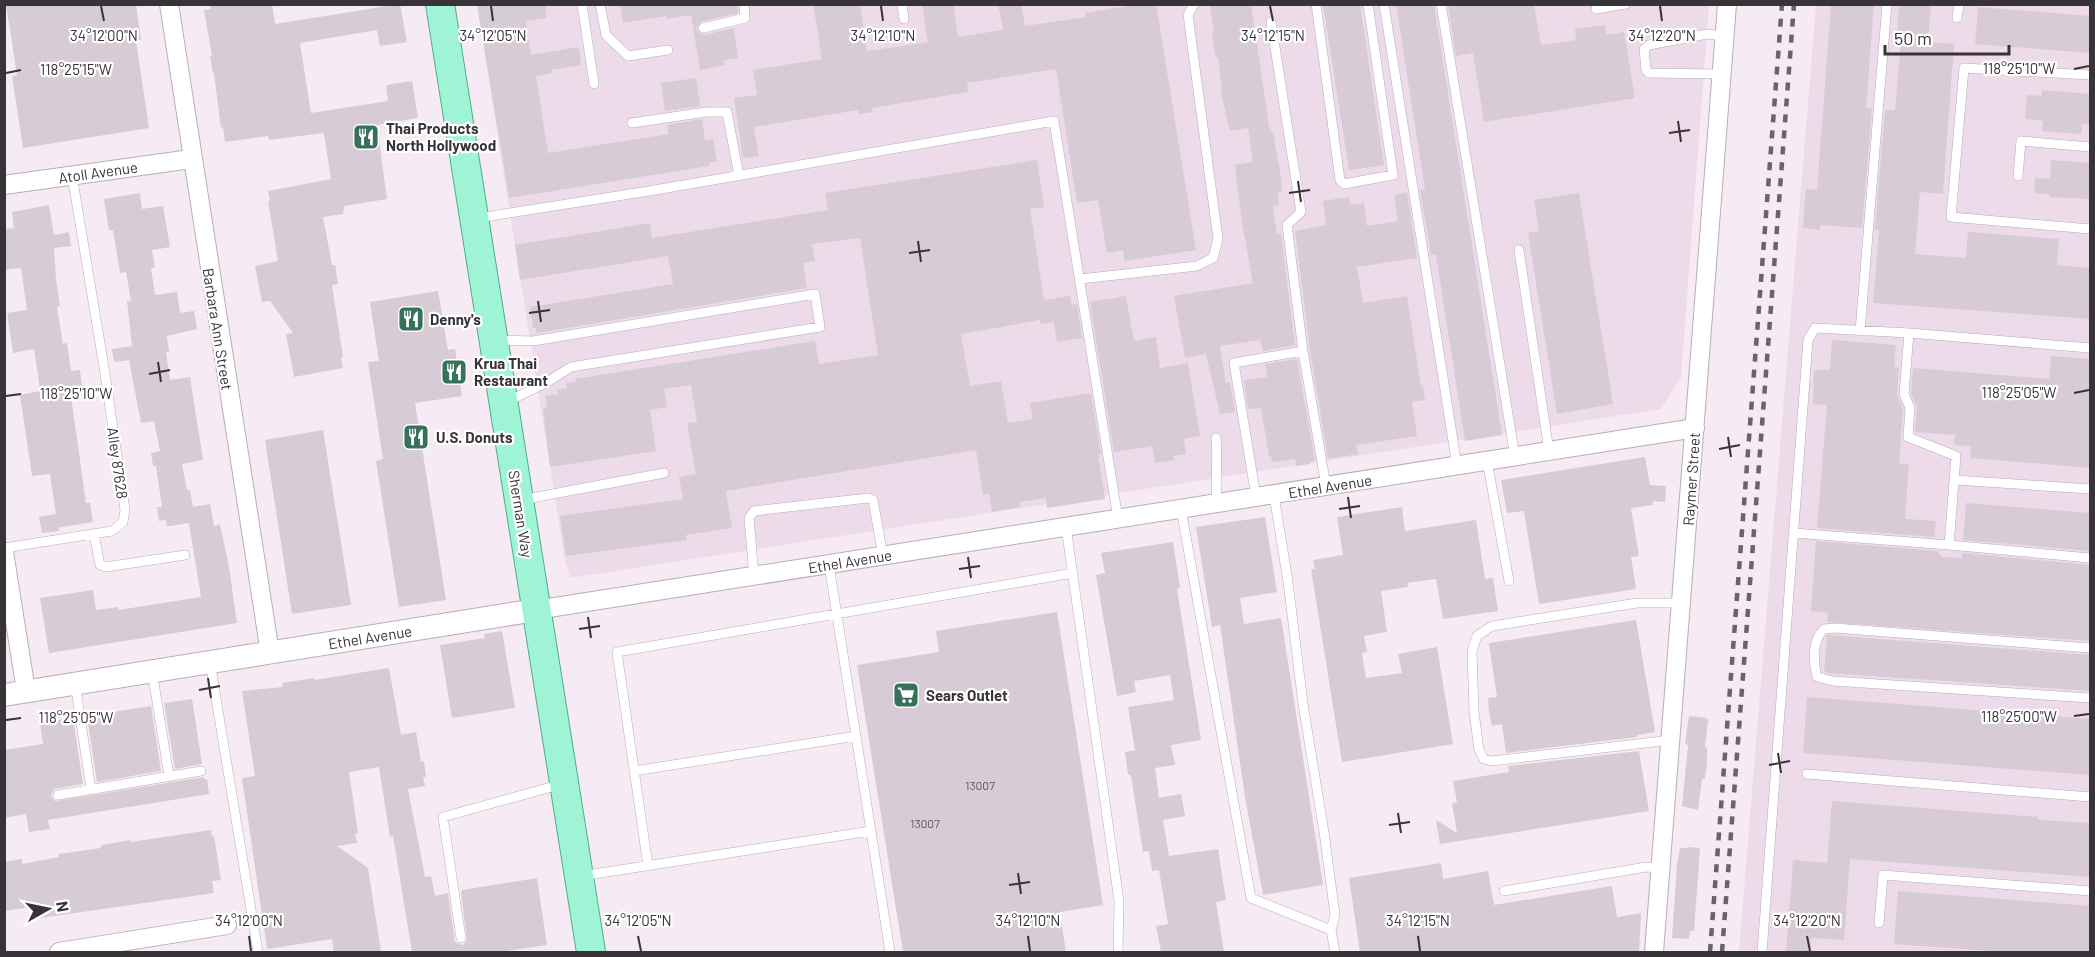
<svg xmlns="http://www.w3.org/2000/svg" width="2095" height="957" font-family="Barlow,sans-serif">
  <rect width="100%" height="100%" fill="#f6eaf4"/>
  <path fill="#eddbea" d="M477 5H1709L1681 377 1661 409 570 578 565 561Z
    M1816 5H2090V952H1739Z"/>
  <path fill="#d7cbd6" d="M6 4H136L141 40 136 41 149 128 23 148 12 76 17 75Z
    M210 4H272L275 24 400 4 407 42 380 46 377 30 300 43 311 113 388 101 386 85 412 81 418 118 377 125 387 199 344 206 343 214 323 217 332 265H335L338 284 332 285 343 357 341 358 343 368 294 377 286 334 293 333 270 301 262 302 255 266 278 261 268 201H270L268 191 331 179 324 133 269 140 268 136 225 142 223 127 221 128 214 73H213L210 56H212L204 10 211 9Z
    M477 4H545L547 18 526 21 531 55 579 47 581 65 551 70 552 73 536 76 548 153 669 134 667 125 702 119 705 141 713 139 717 161 709 163V166L509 198Z
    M620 4H737L738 13 701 22 696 29 699 33 704 35 734 28 738 58 724 60 725 65 700 70 691 15 667 19 666 16 623 23Z
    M813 4H860L867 51 928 42 922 4H953L958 37 1003 30 998 4H1021L1025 26 1086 17 1085 13 1141 4H1156L1196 250 1125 261 1123 250 1107 253 1098 200 1077 203 1056 69 967 83 968 92 872 108 873 112 859 114 858 110 754 127 759 156 743 158 734 98 757 95 753 70 822 59Z
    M1210 4H1251L1269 126 1272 133H1273L1280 172 1282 191 1278 192 1279 205 1273 206 1277 234 1281 233 1295 345 1263 351 1260 340 1220 346 1226 383 1230 382 1235 412 1220 414 1206 354 1185 358 1174 296 1253 283 1242 223 1235 165 1253 162 1248 128 1230 131 1228 125 1221 90H1222L1218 58H1216L1212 34 1214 33Z
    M1323 4H1360L1384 165 1349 170Z
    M1396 4H1434L1502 435 1465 441 1436 255H1431L1420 190H1425Z
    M1448 4H1534L1541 45 1576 40 1575 29 1605 25 1606 35 1624 32 1635 98 1484 122 1473 53 1456 56Z
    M1831 4H1874L1866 108 1872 109 1862 228 1820 225V230L1803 228 1806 189 1817 190Z
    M1899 4H1931L1928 42 1954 44 1943 194 1920 192 1915 254 1966 258 1968 232 2059 239 2057 265 2091 268V319L1873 303 1879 230 1875 229 1885 110H1895L1901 39H1897Z
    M1978 7 2091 16V53L1975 44Z
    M696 78 700 106 665 111 661 83Z
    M2042 90 2091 94V124H2082L2081 134 2042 131 2043 121 2025 119 2027 95 2042 96Z
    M1037 160 1044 207 1030 209 1044 300 1070 296 1072 305 1077 304 1082 338 1057 342 1054 322 1040 324V320L961 334 970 386 1001 381 1008 423 1033 419 1030 403 1091 393 1101 454H1098L1105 499 1047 508 1046 498 1020 502 1021 507 992 512 989 494 983 495 976 450 726 491 732 528 686 535 687 540 566 556 560 516 683 499 679 477 696 474 687 423 697 422 691 385 664 389 667 407 650 410 656 451 550 467 543 409 547 408 545 396 558 394 557 390 567 388 566 383 576 382 575 379 815 341 819 364 878 355 860 238 812 244 815 261 803 263 807 288 537 333 536 328H533L530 307 673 284 668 256 520 280 515 245 650 223 652 238 828 210 825 193Z
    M2051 160 2091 163V199L2050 197 2049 194 2034 193 2035 178 2050 179Z
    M1407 192 1417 258 1357 267 1363 303 1407 296 1421 387H1423L1425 400 1412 402 1417 436 1356 445 1358 454 1328 459 1310 350 1295 231 1326 225 1323 201 1349 197 1350 205 1364 203 1367 226 1398 221 1394 195Z
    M140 193 142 209 163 206 170 247 152 250 155 267 151 268 155 295 177 292 180 313 194 311 197 329 167 336 169 352H166L170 380 190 377 203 460 182 464 187 490H190L193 507 210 504 214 526 220 525 229 567 237 623 49 653 40 598 93 590 96 610 118 607 119 610 201 597 189 523 170 526H167L166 520 159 521 157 507H162L156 466H153L151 453 160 451 154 421 141 423 129 360 114 362 112 349 132 346 127 301H131L126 272 120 273 113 230H109L104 199Z
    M1579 193 1613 404 1557 414 1528 233 1539 231 1534 200Z
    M49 205 54 235 69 232 71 246 54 248 56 279 60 306 57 307 63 344 67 343 71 371 80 370 82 387 70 389 86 503H90L93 522 62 527 58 528 59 531 42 533 39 517 56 514 50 474 32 476 20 395 40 391 38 375 34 349 13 353 7 313 27 310 21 268 4 270V229L14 228 12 212Z
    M438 291 448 350 455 349 462 396 415 403 446 600 399 607 376 461 383 459 368 362 379 361 370 302Z
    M1126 296 1134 341 1156 337 1160 368 1188 363 1200 436 1184 439 1186 454 1173 456 1174 460 1155 463 1152 446 1114 452 1090 302Z
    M1832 340 1896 345 1894 367H1899L1897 394 1903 409 1899 464H1909L1905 519 1936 521 1934 537 1817 528 1827 405 1813 404 1814 370H1830Z
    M2051 356 2091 359V468L1970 458 1971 446 1954 445 1955 435 1915 432 1917 408 1911 393 1913 368 2049 379Z
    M1297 359 1315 461 1310 462V464L1296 466 1295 459 1272 462 1271 456H1269L1261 408 1248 409 1244 380 1267 377 1265 364Z
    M323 430 351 605 292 614 265 440Z
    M1645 457 1650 485 1666 486 1665 502 1653 501V505L1631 508 1639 556 1631 557 1636 589 1539 604 1524 511 1507 513 1501 480Z
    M1966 503 2091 513V551L1963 540Z
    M1402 507 1405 531 1476 520 1485 579 1493 578 1498 611 1443 619 1436 579 1407 583 1408 587 1381 591 1387 632 1364 636 1367 652 1362 653 1366 678 1402 673 1398 654 1437 647 1453 744 1342 762 1311 569H1315L1313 560 1343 555 1337 517Z
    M1265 517 1277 592 1240 598 1244 624 1281 618 1323 885 1263 895 1245 797 1220 625 1212 627 1196 527Z
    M1816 541 1937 551 1942 557 1962 558V553L2091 565V641L1827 622 1828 613 1811 611Z
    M1173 542 1180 588 1177 589 1201 740 1171 745 1175 765 1155 768 1159 798 1181 794 1185 816 1163 820 1169 856 1218 849 1226 900 1216 902 1224 952H1161L1156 926 1168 924 1159 870 1152 871 1149 851 1143 852 1131 776 1128 774 1125 752 1135 750 1128 707 1174 700 1170 675 1134 681 1136 692 1117 696 1096 575 1105 573 1101 553Z
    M1057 612 1103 905 1060 912 1066 952H903L857 665 939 652 936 631Z
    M1636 620 1655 732 1637 735V737L1506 753 1502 724 1492 726 1489 711 1488 698 1497 697 1489 643Z
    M502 631 515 708 452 718 440 645 485 638 484 634Z
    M1827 635 2091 655V691L1828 673 1824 672Z
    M389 668 401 735 416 732 421 762 424 761 426 777H423L425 786 408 789 425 877 431 876 435 896 448 893 455 942 463 945 467 940 461 891 462 890 537 878 547 945 500 952H412L393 836 390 837 379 767 349 772 358 833 355 834 357 843 337 846 368 868 381 952H334L332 939 267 949 242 778 255 776 242 691 283 687 282 683 314 678V680Z
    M1807 697 2091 719V775L1803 753Z
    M192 699 202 764 175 769 164 703Z
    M151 706 161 771 97 782 87 716Z
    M1689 716 1707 718 1708 720 1705 746 1707 748V762L1705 779H1702L1698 810 1682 806 1688 746 1685 743Z
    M73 718 83 784 54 789 51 796 55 801 204 777V779H207L209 794 48 820 50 829 29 832 26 814 4 818V750L43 744 40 723Z
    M1639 751 1649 811 1440 844 1436 820 1457 833 1452 803 1457 802 1453 781 1509 772 1508 766Z
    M1832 801 2038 817V820L2091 823V877L1850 859 1844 940 1811 938 1810 952H1786L1793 860 1827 863Z
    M211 830 212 837 214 836 221 880 212 881 214 893 40 918 38 906 4 911V862L22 859V864L59 857V854L101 848V845L131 840V842Z
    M1687 847 1700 848 1694 931H1690L1689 939 1672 938 1677 865 1680 848H1687Z
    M1441 863 1443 879 1488 871 1494 905 1612 886 1617 917 1641 913 1639 952H1360L1349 878Z
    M1898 891 2091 906V952H2004L1894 944Z"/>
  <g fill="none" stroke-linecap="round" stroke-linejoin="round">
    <defs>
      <path id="service" d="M582 4 594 84
        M600 4 606 35 628 56 668 50
        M902 4 904 19
        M1316 4 1340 180 1344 184 1393 175 1368 4
        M1384 4 1457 466
        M1441 4 1515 457
        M1596 9 1626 4
        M1957 18 1959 4
        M703 28 745 18 744 4
        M1721 74 1649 73 1646 70 1644 49 1649 45 1707 34 1724 36
        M2090 75 1964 68 1951 217 2090 229
        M632 123 706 112H727L739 176
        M2018 176 2021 141 2090 147
        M478 218 649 191 1054 121 1118 519
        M1519 250 1549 451
        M1080 279 1197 266 1213 258 1218 239 1188 15 1194 4
        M1860 331 1887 4
        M1909 333 1904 394 1910 408 1908 437 1956 456 1949 545 2090 558
        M496 340 533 341 815 294 820 327 571 367 544 384 506 402
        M1303 351 1326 486
        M1216 438C1218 460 1215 481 1217 504
        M1487 461 1509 581
        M1955 480 2090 489
        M1274 495 1288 582 1303 704 1324 832 1335 915 1331 930
        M1256 497 1234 363 1303 351 1287 225 1301 212 1271 22
        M521 500 664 473
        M1181 509 1251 898 1331 930 1335 952
        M1066 527 1119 901 1118 952
        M1794 533 1949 545
        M94 534 100 565 106 567 185 555
        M4 548 112 531 123 522 125 510 104 367 72 175
        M829 565 890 952
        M754 577 749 518 754 511 868 498 873 500 883 556
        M2090 648 1835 628 1824 629C1812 640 1813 661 1817 677L1833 681 2090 698
        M210 662 258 952
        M152 671 169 776
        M75 683 91 789
        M1671 740 1492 761 1484 759 1479 750 1474 712 1472 651 1477 636 1492 626 1637 603H1682
        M634 771 856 736
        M1807 774 2090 797
        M58 795 201 771
        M648 866 617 652 1073 573
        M581 876 871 831
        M1504 891 1646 867 1661 868
        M1879 923 1883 875 2090 891
        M461 938 443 817 562 784
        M1762 952 1808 340 1815 328 1909 333 2090 348"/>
      <path id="minor" d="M169 4 270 653
        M4 185 191 159
        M4 552 26 691
        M536 610 1695 428
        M59 952 227 925
        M1654 952 1727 4"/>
      <path id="tertiary" d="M4 695 536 610"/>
      <path id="primary" d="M440 4 591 952"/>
    </defs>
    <use href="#service" stroke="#b9adb7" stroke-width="10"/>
    <use href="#minor" stroke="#b9adb7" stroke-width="20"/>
    <use href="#tertiary" stroke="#b9adb7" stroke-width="24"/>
    <use href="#primary" stroke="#51ac8a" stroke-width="30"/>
    <use href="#service" stroke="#fff" stroke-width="9"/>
    <use href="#minor" stroke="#fff" stroke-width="18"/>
    <use href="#tertiary" stroke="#fff" stroke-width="22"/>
    <use href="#primary" stroke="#9ef4d4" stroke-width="28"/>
    <path stroke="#6a6368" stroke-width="4.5" stroke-dasharray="8 8" stroke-linecap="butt" d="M1710 952 1782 4
      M1722 952 1794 4"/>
  </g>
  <path fill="none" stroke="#383337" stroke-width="2" d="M101 6 104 21M491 6 493 21M881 6 883 21M1270 6 1273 21M1660 6 1662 21M2074 69 2089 66M6 73 21 70M1678 121 1681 142M1669 133 1690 130M1298 181 1301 202M1289 193 1310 190M918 241 921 262M909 253 930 250M538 301 541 322M529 313 550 310M158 362 161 382M149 374 170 370M2074 393 2089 390M6 396 21 394M1728 437 1731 457M1719 449 1740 445M1348 497 1351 518M1339 509 1360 506M968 557 971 578M959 569 980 566M588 617 591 638M579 629 600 626M208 678 211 698M199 690 220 686M2074 716 2089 714M6 720 21 718M1778 753 1781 773M1769 765 1790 761M1398 813 1401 833M1389 825 1410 822M1018 873 1021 894M1009 885 1030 882M249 936 251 951M638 936 641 951M1028 936 1030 951M1418 936 1420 951M1807 936 1810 951"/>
  <defs>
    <symbol id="restaurant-square" viewBox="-11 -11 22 22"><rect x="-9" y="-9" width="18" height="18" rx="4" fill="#38715a" stroke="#fff"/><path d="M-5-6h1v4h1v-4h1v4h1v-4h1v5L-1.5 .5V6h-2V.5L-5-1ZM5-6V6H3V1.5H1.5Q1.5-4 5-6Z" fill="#fff"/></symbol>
    <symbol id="supermarket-square" viewBox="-11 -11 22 22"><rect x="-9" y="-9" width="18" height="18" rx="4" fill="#38715a" stroke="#fff"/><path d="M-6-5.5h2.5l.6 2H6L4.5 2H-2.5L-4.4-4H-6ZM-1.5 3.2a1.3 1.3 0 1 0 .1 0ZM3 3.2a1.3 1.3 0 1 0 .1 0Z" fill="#fff"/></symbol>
  </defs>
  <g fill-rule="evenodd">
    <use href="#restaurant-square" x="351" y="122" width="30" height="30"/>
    <use href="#restaurant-square" x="396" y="304" width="30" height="30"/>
    <use href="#restaurant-square" x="439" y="357" width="30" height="30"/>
    <use href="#restaurant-square" x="401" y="422" width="30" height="30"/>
    <use href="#supermarket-square" x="891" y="680" width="30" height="30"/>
  </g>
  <g text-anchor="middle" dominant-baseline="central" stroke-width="4.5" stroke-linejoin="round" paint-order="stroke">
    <g font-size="12" fill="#60595f">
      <text x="980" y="785">13007</text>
      <text x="925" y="823">13007</text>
    </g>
    <g font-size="15" font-weight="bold" fill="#383337" stroke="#fff" text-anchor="start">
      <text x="386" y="128">Thai Products<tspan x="386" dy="17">North Hollywood</tspan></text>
      <text x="430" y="319">Denny's</text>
      <text x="474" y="363">Krua Thai<tspan x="474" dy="17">Restaurant</tspan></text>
      <text x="436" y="437">U.S. Donuts</text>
      <text x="926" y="695">Sears Outlet</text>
    </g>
    <g font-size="15" fill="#383337" stroke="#fff">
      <text transform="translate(98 172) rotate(-8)">Atoll Avenue</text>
      <text transform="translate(218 329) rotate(81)">Barbara Ann Street</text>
      <text transform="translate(118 463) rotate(82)">Alley 87628</text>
      <text transform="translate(1691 479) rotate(-86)">Raymer Street</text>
      <text transform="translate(1330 486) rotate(-9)">Ethel Avenue</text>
      <text transform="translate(521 514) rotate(81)">Sherman Way</text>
      <text transform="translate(850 561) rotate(-9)">Ethel Avenue</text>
      <text transform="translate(370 637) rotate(-9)">Ethel Avenue</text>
    </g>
  </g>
  <g font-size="15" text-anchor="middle" fill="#383337" stroke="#fff" stroke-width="4.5" stroke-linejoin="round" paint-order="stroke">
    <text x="104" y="41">34°12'00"N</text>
    <text x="493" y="41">34°12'05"N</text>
    <text x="883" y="41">34°12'10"N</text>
    <text x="1273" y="41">34°12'15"N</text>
    <text x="1662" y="41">34°12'20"N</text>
    <text x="2019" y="74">118°25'10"W</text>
    <text x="76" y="75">118°25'15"W</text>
    <text x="2019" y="398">118°25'05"W</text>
    <text x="76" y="399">118°25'10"W</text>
    <text x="2019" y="722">118°25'00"W</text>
    <text x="76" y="723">118°25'05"W</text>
    <text x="249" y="926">34°12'00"N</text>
    <text x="638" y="926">34°12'05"N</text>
    <text x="1028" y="926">34°12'10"N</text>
    <text x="1418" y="926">34°12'15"N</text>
    <text x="1807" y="926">34°12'20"N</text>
  </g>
  <rect width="2095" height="957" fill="none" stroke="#383337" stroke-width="12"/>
  <g transform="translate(48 909) rotate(81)" stroke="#ffffff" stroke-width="4.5" paint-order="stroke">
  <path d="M0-4.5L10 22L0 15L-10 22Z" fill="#383337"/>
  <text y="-9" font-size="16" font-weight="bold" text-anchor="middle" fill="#383337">N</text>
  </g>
  <path d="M1885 45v9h124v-9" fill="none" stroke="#383337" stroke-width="3"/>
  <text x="1894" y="45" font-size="18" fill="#383337" stroke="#ffffff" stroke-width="4.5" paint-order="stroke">50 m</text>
</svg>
